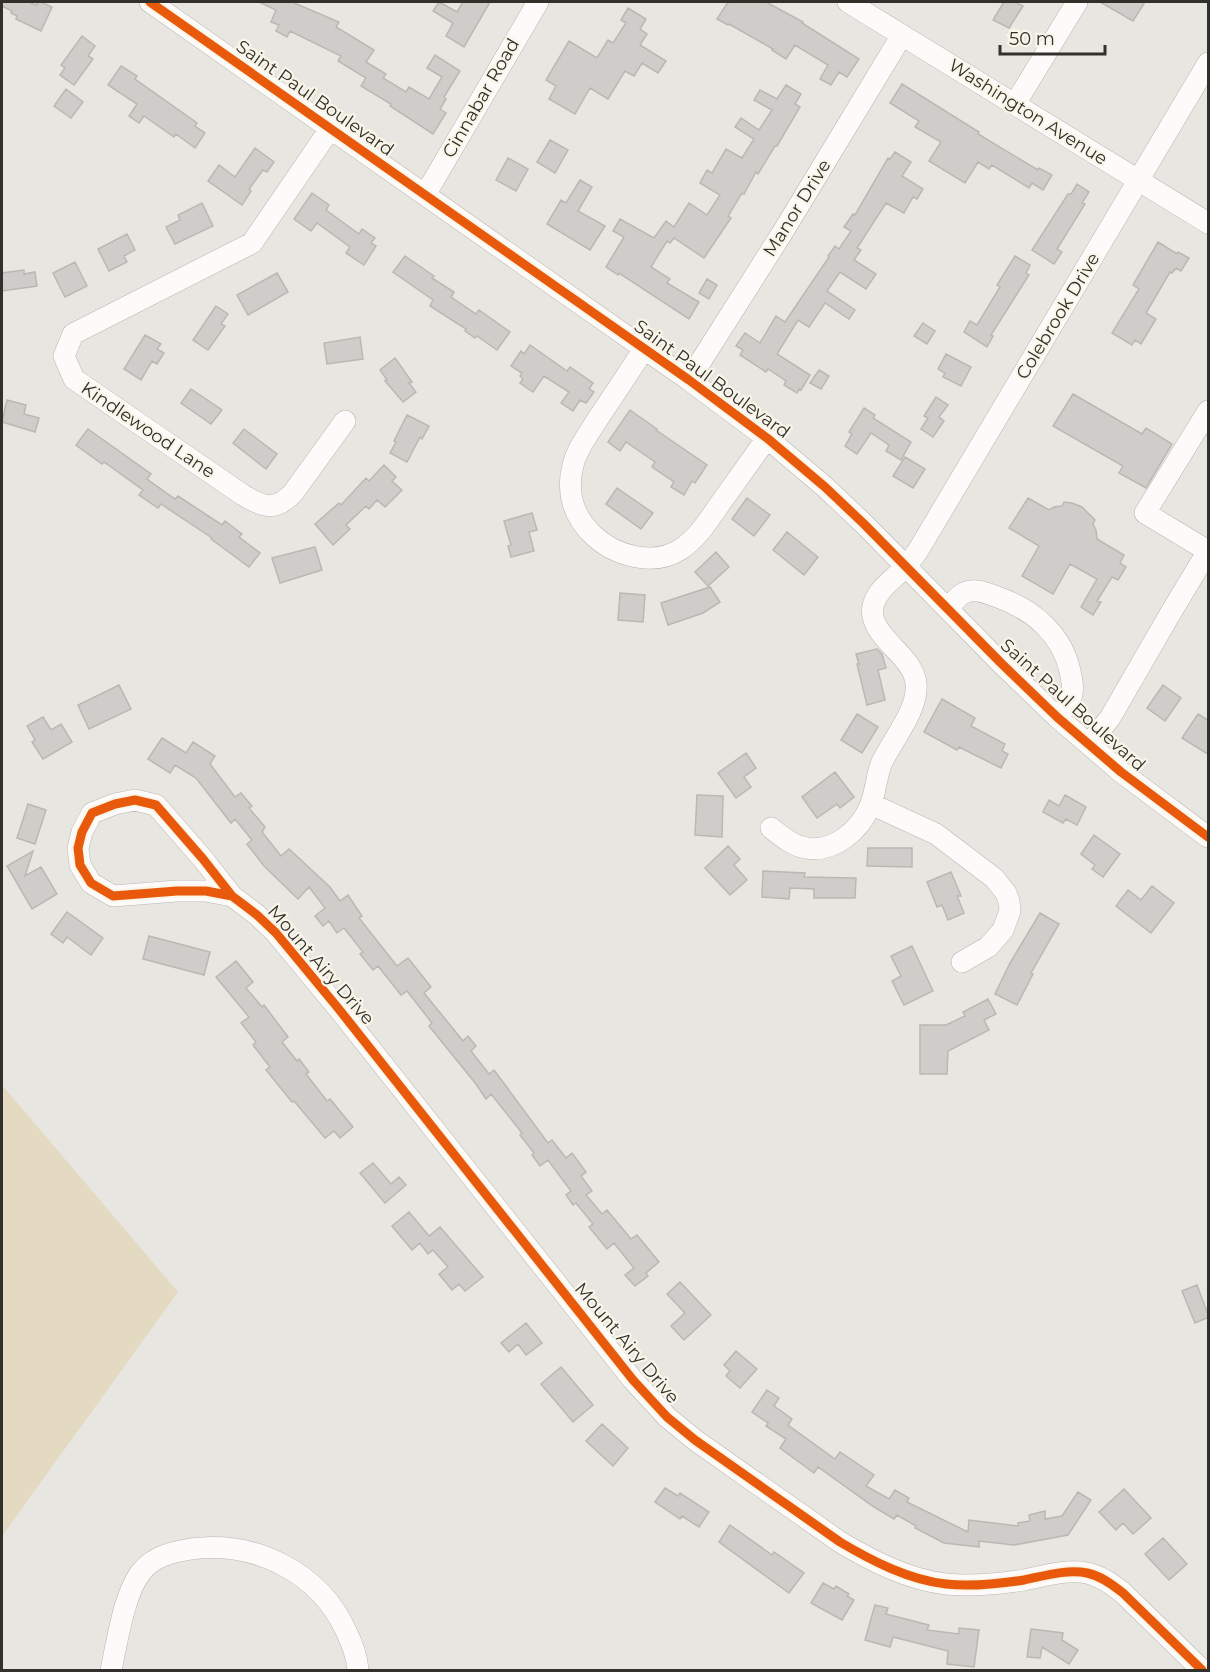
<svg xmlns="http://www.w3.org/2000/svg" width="1210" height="1672" font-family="Montserrat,sans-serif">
  <rect width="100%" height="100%" fill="#e8e6e0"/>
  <path fill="#e4d9c1" d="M2 1085 178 1292 2 1536Z"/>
  <path fill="#cfcdc9" stroke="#b9b8b3" stroke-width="1.5" d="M2 2H28L36 5 38 2H41L52 7 41 31 16 19 17 16 11 13 12 11 2 6Z
    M259 2H292L339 22 336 27 374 50 366 62 386 74 383 78 406 92 409 87 429 99 442 77 427 68 435 55 460 71 444 97 446 99 440 109 446 113 433 134 390 106 391 104 361 86 366 78 338 61 341 56 290 31 287 37 276 31 279 25 271 22 276 10Z
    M439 2 457 12 463 2H490L464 47 446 36 453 23 433 11Z
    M728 2H766L803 22 802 23 859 59 847 77 839 72 831 85 820 79 828 65 795 45 786 59 772 50 773 49 729 24 728 25 717 19Z
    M1004 2H1015L1023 6 1009 28 993 20Z
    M1100 2H1145L1133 21Z
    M628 8 646 19 640 29 647 34 640 45 666 61 658 73 642 63 634 76 625 71 608 99 590 88 575 114 549 99 556 86 546 80 569 41 597 58 608 40 613 43 626 23 621 20Z
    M82 36 95 46 88 56 93 59 74 85 60 75 65 68 61 65Z
    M121 66 137 76 135 79 197 123 195 126 205 133 195 148 176 134 174 137 144 116 139 123 129 116 137 104 108 85Z
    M902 84 979 132 978 134 1038 170 1039 168 1052 175 1043 190 1032 183 1029 188 992 165 989 169 978 162 965 183 929 161 941 142 915 127 919 121 890 103Z
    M786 85 801 94 795 104 800 107 777 146H775L758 174 756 172 744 194 742 193 728 216 731 218 704 258 674 238 670 243 667 241 651 267 670 279 667 283 699 302 689 319 619 273 618 275 606 267 624 237 613 231 620 219 654 238 666 221 674 227 689 203 707 215 720 195 700 183 707 170 712 173 726 149 742 158 754 139 735 127 741 118 759 130 772 110 754 100 760 90 777 99Z
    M66 89 83 102 71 118 54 106Z
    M550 140 568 150 555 173 537 162Z
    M255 148 274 162 267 172 263 170 249 189 251 191 242 205 208 181 219 165 235 177Z
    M895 152 911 162 902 176 923 189 917 199 913 197 904 213 886 203 857 248 861 250 854 260 876 274 866 289 840 272 827 291 855 310 849 319 825 303 809 327 798 320 777 354 810 375 801 390 799 389 797 393 784 385 786 381 768 369 766 372 740 355 743 350 736 346 745 333 760 343 776 316 785 322 829 257 828 256 835 246 839 249 851 231 844 227 853 214 855 215 888 158 890 159Z
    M508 158 528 169 516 191 496 180Z
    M580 180 592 187 578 211 605 226 590 250 547 224 561 200 566 203Z
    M1077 184 1089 192 1082 203 1085 204 1057 249 1062 252 1054 264 1032 250 1068 194H1071Z
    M312 193 329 205 326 210 359 234 362 229 375 238 371 243 376 246 364 265 346 253 350 247 317 223 311 231 294 219Z
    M202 203 213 226 175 244 166 227 180 220 178 215Z
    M127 234 135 250 124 256 127 262 109 271 98 249Z
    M1158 242 1177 254 1178 252 1189 258 1181 271 1176 268 1172 273 1170 272 1146 313 1156 319 1141 344 1135 340 1132 345 1112 333 1139 289 1133 285Z
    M405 256 434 276 432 278 454 292 451 297 476 314 479 310 510 332 497 350 477 336 475 338 465 331 466 329 430 306 433 300 393 272Z
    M1015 256 1030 265 1026 273 1029 275 991 335 993 336 987 347 964 332 970 321 977 325 1000 287 997 285Z
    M75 262 87 286 65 297 53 273Z
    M24 270V274L35 272 37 286 2 291V273Z
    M277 273 288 292 248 315 237 295Z
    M707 279 717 285 709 299 699 293Z
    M216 306 228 314 221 324 225 326 208 350 193 340Z
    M923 323 935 331 927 344 914 336Z
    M145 335 161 344 157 349 164 353 157 364 152 361 141 380 124 369Z
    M360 337 363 359 327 364 324 343Z
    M530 345 567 371 570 367 593 383 589 389 594 392 586 403 580 400 573 411 561 403 569 392 544 376 533 392 520 383 523 379 520 376 522 373 511 366 521 351 524 354Z
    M946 354 971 367 961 386 943 377 945 373 938 369Z
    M395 358 412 382 409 383 416 392 403 402 385 381 387 380 380 370Z
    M819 370 829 376 821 389 810 383Z
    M191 389 222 410 211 424 181 403Z
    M1073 394 1142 434 1146 428 1172 444 1146 488 1119 473 1123 466 1053 426Z
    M936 397 948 405 939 417 944 421 933 437 921 429 928 418 924 416Z
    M7 400 26 405 24 414 39 418 35 432 2 422Z
    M864 408 875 415 873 418 911 442 901 460 886 451 889 445 871 433 857 454 845 446 852 434 849 432Z
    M630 410 657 429 656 430 707 465 695 483 692 481 684 495 671 487 674 482 652 467 655 462 626 442 620 451 608 442Z
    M407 415 429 426 422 439 420 437 407 462 390 453 396 442 394 441Z
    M88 429 151 474 147 479 175 499 178 496 222 525 225 521 242 534 239 537 260 553 249 567 211 539 212 538 161 504 158 508 139 495 143 490 104 462 102 464 76 445Z
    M244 429 277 454 266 469 233 443Z
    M905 457 925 469 913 488 893 476Z
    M384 465 396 477 392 481 402 490 385 507 377 500 369 509 366 506 346 525 350 529 333 545 315 524 339 503 341 505 366 478 369 481Z
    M617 488 653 513 641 529 606 504Z
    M747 498 770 515 754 536 732 519Z
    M1028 498 1049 510 1054 507 1062 506 1064 502 1072 503 1082 507 1095 520 1093 524 1096 530 1097 539 1124 555 1120 563 1126 567 1118 580 1112 577 1097 601 1101 602 1093 615 1081 607 1097 579 1070 564 1053 594 1022 576 1039 546 1009 528Z
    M532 513 537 530 529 532 534 551 511 557 508 546 511 545 504 521Z
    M787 532 818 557 804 575 773 550Z
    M315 547 322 570 280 583 272 558Z
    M716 552 729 567 708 586 695 572Z
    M710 587 720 602 703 613 668 625 661 603Z
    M620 593 645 595 643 622 618 620Z
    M877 649 882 654 886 668 878 670 885 700 867 705 857 664H859L856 654Z
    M119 685 131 709 89 729 78 705Z
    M1163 685 1181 698 1165 721 1147 708Z
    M942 699 975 718 971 726 1005 744 1002 751 1008 754 1001 768 959 747 957 750 924 732Z
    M857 714 878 727 862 753 841 740Z
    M1198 714 1209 721V755L1182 738Z
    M43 717 51 730 61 724 72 742 43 759 32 742 35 740 27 726Z
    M162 738 186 753 193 742 215 756 210 764 235 797 241 793 252 806 249 808 265 827 262 832 281 856 289 849 330 887 340 901 348 895 362 916 359 918 397 966 408 958 431 987 424 993 463 1041 468 1036 476 1046 471 1051 489 1074 494 1070 548 1143 552 1140 566 1158 572 1153 586 1172 581 1176 592 1191 586 1195 602 1214 607 1210 631 1239 637 1235 659 1262 646 1273 648 1276 635 1286 625 1275 634 1268 614 1243 607 1249 589 1227 593 1224 576 1203 573 1205 566 1195 571 1191 548 1160 540 1166 532 1155 534 1153 520 1135 522 1133 491 1094 486 1099 476 1084 429 1026 432 1023 407 991 401 995 378 966 373 970 360 954 363 952 344 928 337 933 329 921 323 926 315 916 325 908 309 887 298 899 264 866 247 844 252 840 235 819 231 823 196 778 175 765 170 773 148 759Z
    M746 753 756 768 744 777 751 787 736 798 718 773Z
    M835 772 854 797 840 808 837 804 817 818 802 797Z
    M697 795 723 796 722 837 695 835Z
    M1065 795 1086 807 1077 825 1066 819 1063 823 1043 812 1049 800 1059 806Z
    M28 804 46 810 35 844 17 838Z
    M1094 835 1120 854 1103 877 1092 869 1095 865 1081 854Z
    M728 846 740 859 734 865 747 880 730 895 705 868Z
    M868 848H912V867L867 866Z
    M33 851 25 876 41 867 57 894 32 909 7 866Z
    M763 871 805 873 804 877 856 878 855 898H814V889L790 888 789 899 762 897Z
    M951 872 961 896H957L964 913 948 920 942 905 937 907 927 882Z
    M1152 886 1174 903 1151 933 1116 906 1128 890 1141 900Z
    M67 912 103 938 91 955 67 937 63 943 51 934Z
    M1040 913 1059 924 1031 973 1033 974 1017 1005 995 994 1010 963Z
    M149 936 210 952 204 975 143 959Z
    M912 946 933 991 904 1005 892 981 901 976 891 956Z
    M236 961 253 982 246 988 262 1007 264 1005 288 1037 282 1042 297 1061 299 1059 309 1072 306 1074 327 1101 330 1099 353 1127 340 1138 334 1131 325 1138 294 1101 292 1102 266 1070 270 1067 253 1045 256 1042 241 1023 249 1017 216 977Z
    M988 999 996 1014 984 1020 989 1030 948 1051 947 1074H920V1025H946L965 1016 963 1012Z
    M373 1163 391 1184 399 1177 406 1185 385 1203 360 1173Z
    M409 1212 429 1236 440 1227 483 1277 465 1291 459 1284 452 1290 439 1274 448 1267 433 1250 428 1254 420 1243 412 1250 392 1226Z
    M680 1282 711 1315 684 1340 671 1326 685 1313 667 1294Z
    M1197 1285 1209 1317 1195 1323 1182 1291Z
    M526 1323 542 1343 526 1355 518 1344 509 1352 501 1343Z
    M736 1351 757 1369 740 1388 726 1376 730 1371 724 1365Z
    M561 1367 593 1405 573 1422 541 1384Z
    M767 1390 779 1398 774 1406 792 1419 788 1425 835 1459 840 1452 874 1475 866 1486 889 1499 895 1490 909 1498 907 1502 968 1532 969 1520 1018 1526V1523L1030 1521 1029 1515 1045 1511V1519L1062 1516 1078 1492 1091 1500 1068 1535 1014 1545 979 1541V1547L944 1543 915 1528 916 1526 897 1515 894 1519 874 1507 818 1467 814 1473 780 1448 786 1439 766 1426 768 1423 752 1412Z
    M602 1424 628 1448 613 1466 586 1441Z
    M665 1488 678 1496 680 1493 709 1512 699 1527 682 1516 680 1519 655 1502Z
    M1124 1489 1151 1518 1133 1534 1123 1523 1116 1530 1099 1512Z
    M730 1525 772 1555 774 1552 804 1573 789 1593 719 1542Z
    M1163 1538 1187 1564 1169 1580 1145 1554Z
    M823 1583 834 1589 836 1586 849 1594 847 1596 854 1600 842 1620 811 1603Z
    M875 1605 888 1608 886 1614 929 1625 927 1630 959 1634V1628L979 1630 974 1667 947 1664 948 1651 893 1637 890 1647 865 1640Z
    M1031 1629 1063 1633 1062 1640 1078 1650 1069 1664 1042 1647 1040 1658 1027 1657Z"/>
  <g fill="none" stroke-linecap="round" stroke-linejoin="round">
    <defs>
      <path id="minor" d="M150 2 689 380 767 438 825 487 864 524 1001 663 1057 717 1121 772 1208 837
        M848 2 1208 223
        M1015 104 1077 2
        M330 129 252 243 73 334 64 356 74 379 243 495C263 507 275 512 293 493L345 421
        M425 195 538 2
        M644 349C629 372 614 395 599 417 590 432 577 448 573 465 566 492 573 516 593 535 615 556 654 567 681 549 699 537 710 518 722 501 737 480 752 459 767 438
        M689 380 784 230 902 35
        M1208 551 1145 513 1208 411
        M947 608C952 604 958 596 964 593 975 587 989 594 1000 598 1033 610 1062 634 1070 671 1072 680 1074 689 1071 698 1069 706 1062 711 1057 717
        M1089 744 1110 718 1170 614 1208 551
        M871 804 936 834 994 878 1006 893 1009 901 1010 911 1003 930 988 947 962 962
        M771 828C781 836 793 846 806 848 834 853 860 830 870 806 876 792 876 776 882 762 893 739 919 709 916 683 913 654 867 636 873 606 877 589 894 579 905 567 910 562 915 555 919 549L1208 63
        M232 896 206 891H177L113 896 91 883 80 865 78 848 82 832 92 813 115 804 135 800 156 805 203 859 232 896 257 915 276 933 338 1008 633 1380 667 1417 695 1440 840 1542C872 1561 909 1580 946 1584 972 1587 998 1584 1024 1580 1044 1576 1066 1569 1087 1573 1101 1576 1112 1584 1123 1593L1202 1670
        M111 1670C117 1643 124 1592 142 1571 154 1556 173 1552 191 1549 255 1540 320 1573 346 1631 352 1643 357 1657 358 1670"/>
    </defs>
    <use href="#minor" stroke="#b8b6b2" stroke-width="22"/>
    <use href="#minor" stroke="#fcfbfa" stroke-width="21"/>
    <defs>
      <path id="cycleway" d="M150 2 689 380 767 438 825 487 864 524 1001 663 1057 717 1121 772 1208 837
        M232 896 206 891H177L113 896 91 883 80 865 78 848 82 832 92 813 115 804 135 800 156 805 203 859 232 896 257 915 276 933 338 1008 633 1380 667 1417 695 1440 840 1542C872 1561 909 1580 946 1584 972 1587 998 1584 1024 1580 1044 1576 1066 1569 1087 1573 1101 1576 1112 1584 1123 1593L1202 1670"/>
    </defs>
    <use href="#cycleway" stroke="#f9f5e9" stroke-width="13"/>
    <use href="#cycleway" stroke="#e8590c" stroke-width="9"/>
  </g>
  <g text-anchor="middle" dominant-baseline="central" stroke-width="4.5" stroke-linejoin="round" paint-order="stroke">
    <g font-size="18" fill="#31302b" stroke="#f9f5e9">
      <text transform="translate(315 98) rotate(35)">Saint Paul Boulevard</text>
      <text transform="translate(481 98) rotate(-60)">Cinnabar Road</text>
      <text transform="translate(1028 112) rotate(32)">Washington Avenue</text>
      <text transform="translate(797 208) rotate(-58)">Manor Drive</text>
      <text transform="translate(1058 316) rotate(-59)">Colebrook Drive</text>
      <text transform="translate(712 379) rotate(36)">Saint Paul Boulevard</text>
      <text transform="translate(148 430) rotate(34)">Kindlewood Lane</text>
      <text transform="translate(1073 705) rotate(42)">Saint Paul Boulevard</text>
      <text transform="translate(321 965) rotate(49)">Mount Airy Drive</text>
      <text transform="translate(627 1343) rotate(50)">Mount Airy Drive</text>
    </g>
  </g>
  <rect width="1210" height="1672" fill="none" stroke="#31302b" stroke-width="6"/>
  <path d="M1000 45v9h105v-9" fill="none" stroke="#31302b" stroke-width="3"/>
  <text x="1009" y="45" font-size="18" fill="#31302b" stroke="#f9f5e9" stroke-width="4.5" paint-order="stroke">50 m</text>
</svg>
